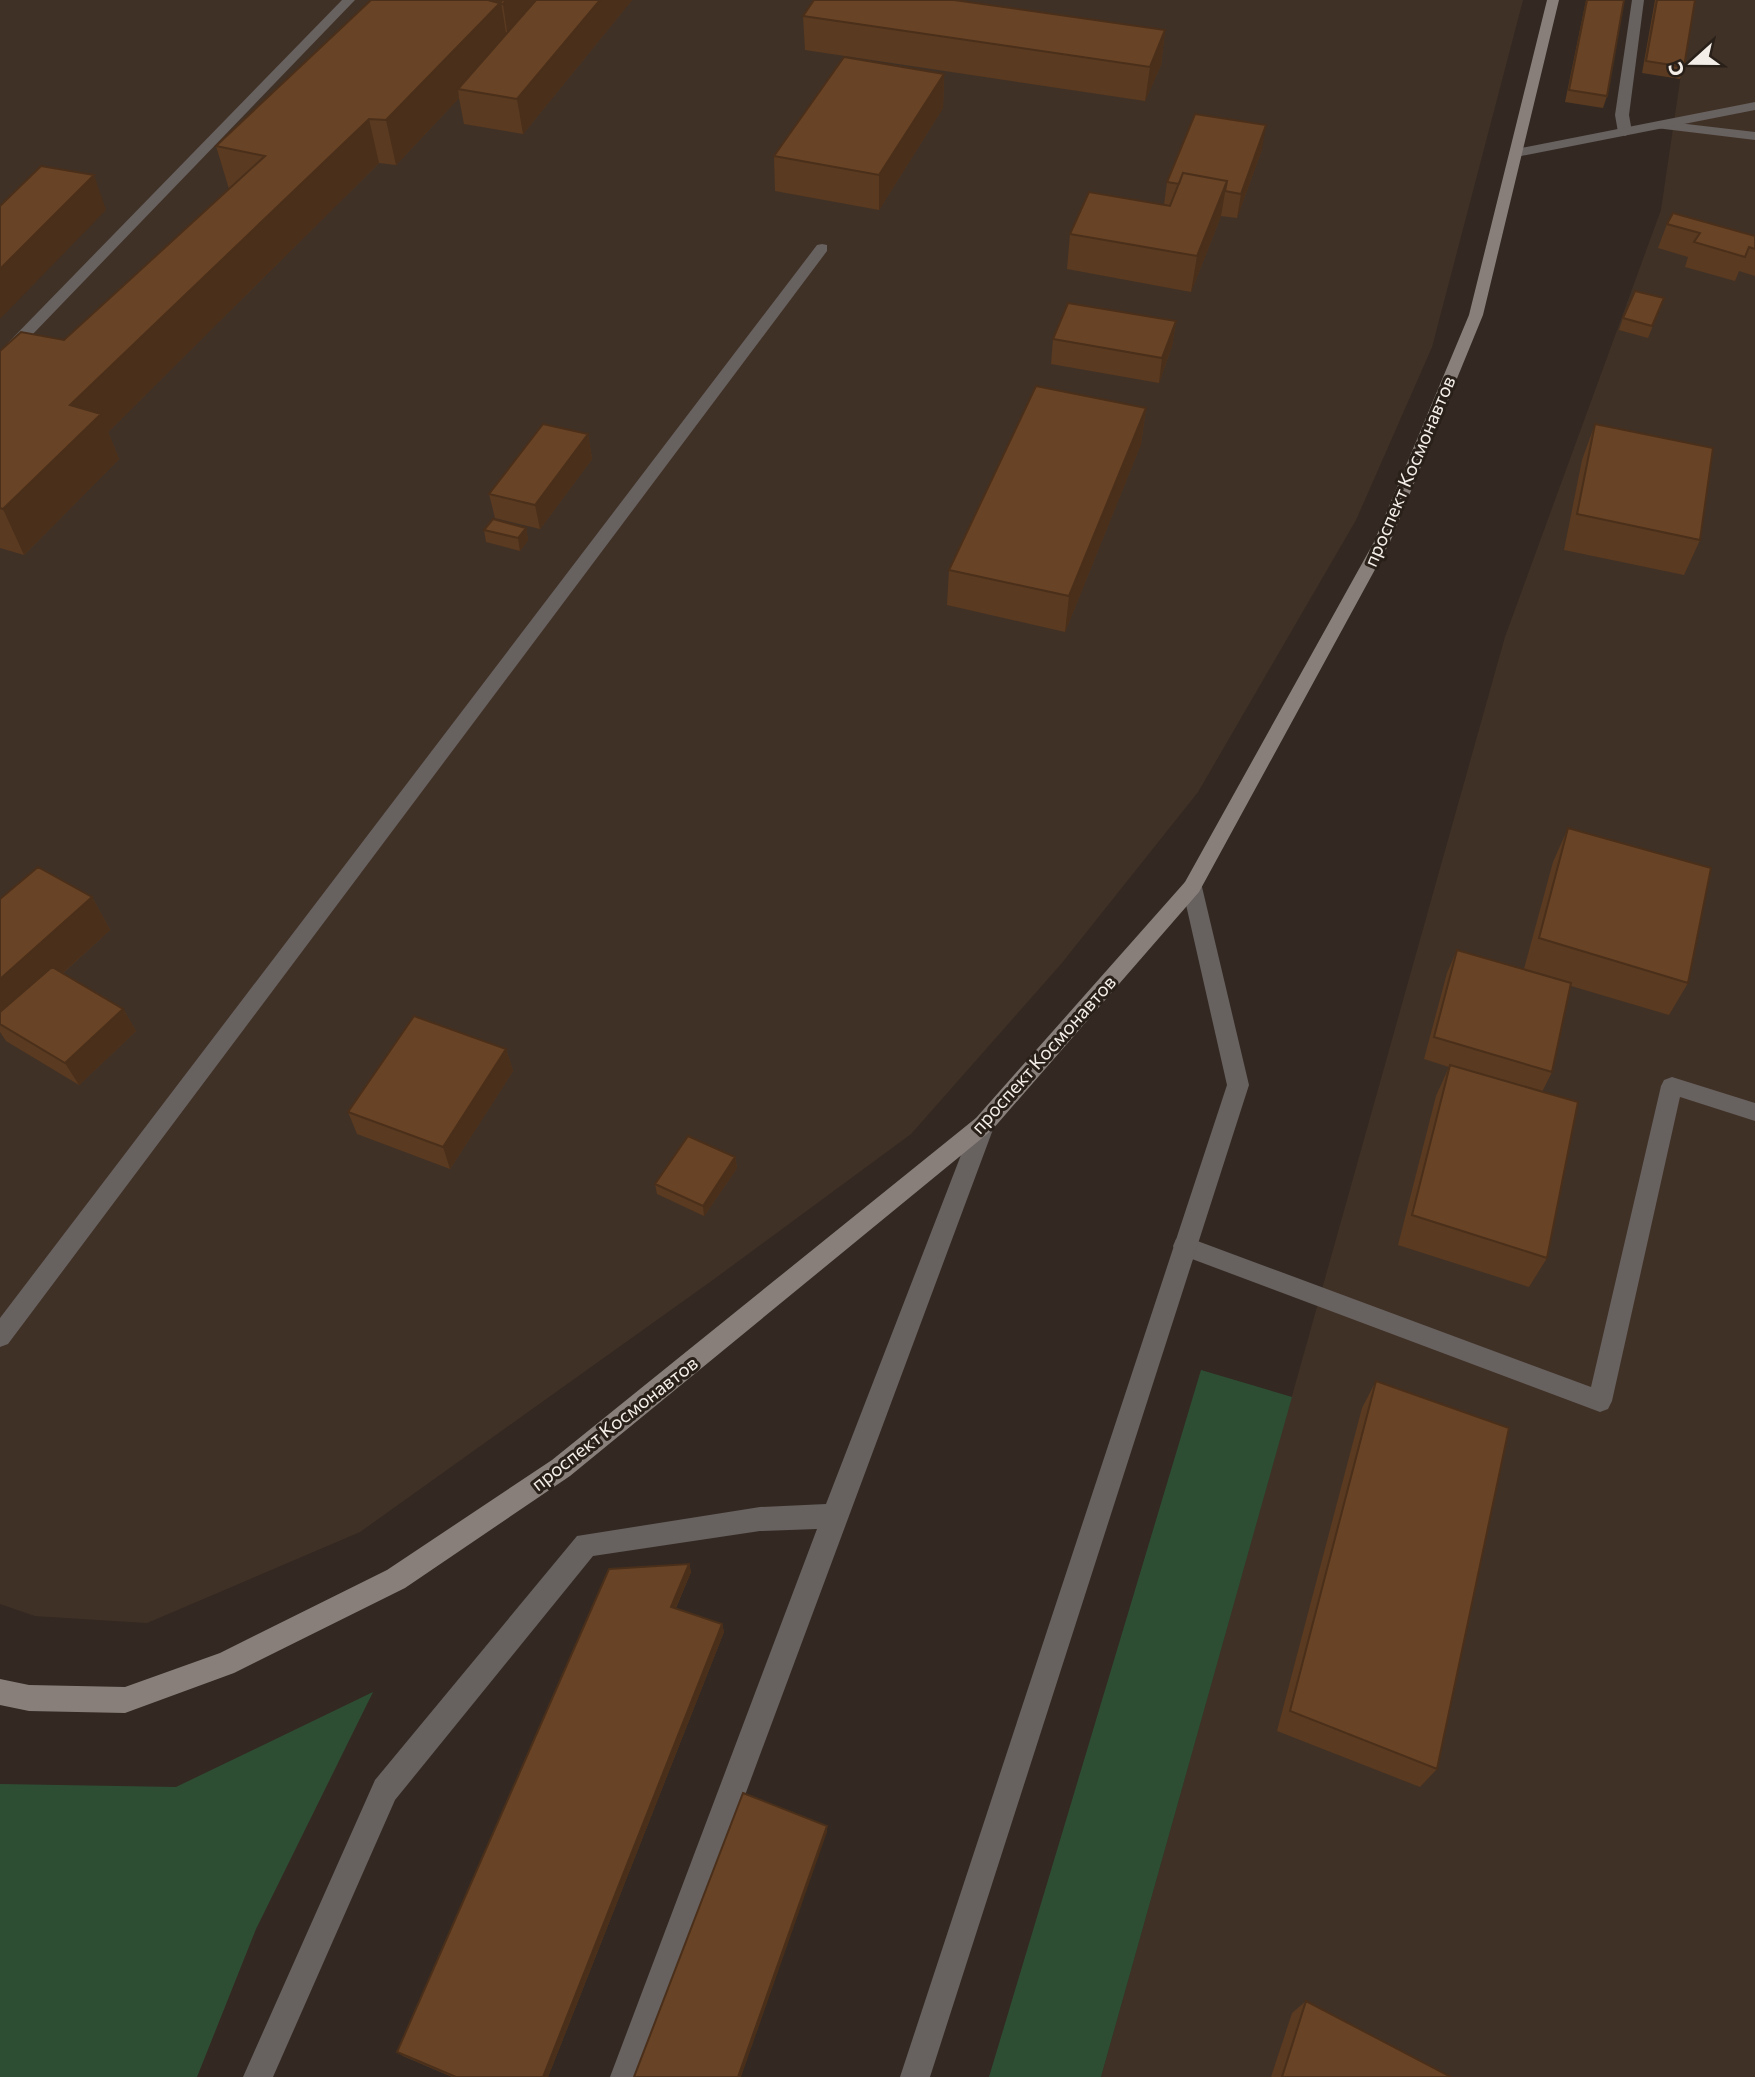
<svg xmlns="http://www.w3.org/2000/svg" width="1755" height="2077" font-family="Commissioner,sans-serif">
  <rect width="100%" height="100%" fill="#332922"/>
  <path fill="#403126" d="M0 0H1523L1432 347 1356 520 1198 792 1061 964 911 1134 710 1282 360 1532 147 1623 35 1616 0 1604Z
    M1692 0H1755V2077H1101L1505 637 1661 210Z"/>
  <path fill="#2e4e34" d="M1201 1370 1292 1397 1101 2077H989Z
    M373 1692 256 1929 197 2077H0V1784L176 1787Z"/>
  <g fill="none" stroke-linecap="round" stroke-linejoin="round">
    <path fill="#67615f" fill-rule="evenodd" d="M342 0H355L5 363 0 365V351Z
      M1632 0H1644L1629 115 1632 132 1625 136 1618 132 1615 115Z
      M1661 121 1755 132V140L1656 128 1654 125Z
      M822 244 827 245V251L8 1344 0 1347V1318L817 245Z
      M1672 1077 1755 1103V1121L1680 1097 1612 1401 1608 1409 1600 1412 1176 1253 1173 1246 1176 1239 1184 1236 1591 1387 1661 1086 1664 1080Z
      M984 1115 992 1118 995 1124 640 2077H610L817 1529 760 1531 593 1556 395 1800 273 2077H243L375 1780 577 1536 760 1507 826 1504 973 1124 976 1118Z"/>
    <path fill="#67615f" fill-rule="evenodd" d="M1755 102V110L1516 157 1509 153 1516 149Z
      M1192 879 1199 882 1202 887 1249 1085 930 2077H900L1227 1085 1182 887 1185 882Z"/>
    <path fill="#887f7b" fill-rule="evenodd" d="M1547 0H1559L1483 315 1390 542 1199 892 992 1130 570 1476 405 1588 234 1673 125 1713 29 1711 0 1705V1679L29 1685 125 1687 220 1653 387 1570 552 1460 976 1118 1185 882 1374 542 1469 315Z"/>
  </g>
  <path fill="#5a3a20" d="M371 0H632L523 134 464 124 459 98 396 165 379 163 108 432 119 459 24 555 0 548V351L64 340 229 189 216 146Z
    M1586 0H1624L1607 96 1603 108 1565 102Z
    M1655 0H1695L1684 67 1680 79 1642 73Z
    M803 16 1165 30 1161 65 1145 101 805 50Z
    M944 74 943 108 879 210 775 191 774 156Z
    M1262 149 1237 218 1221 216 1191 292 1067 269 1070 234 1164 205 1167 182Z
    M1667 224 1755 236V276L1739 271 1735 281 1685 267 1688 257 1658 248Z
    M1664 298 1648 338 1619 330 1623 318Z
    M1176 321 1172 346 1159 383 1051 364 1053 339Z
    M1146 408 1141 444 1065 632 947 605 949 570Z
    M1595 424 1700 540 1684 575 1564 550 1582 460Z
    M588 434 592 459 540 529 495 518 489 494Z
    M526 528 528 540 520 551 486 542 484 530Z
    M1568 828 1688 983 1669 1015 1571 986 1552 1072 1542 1092 1547 1258 1529 1287 1398 1245 1436 1096 1449 1067 1424 1059 1447 973 1457 950 1524 969 1553 862Z
    M92 897 110 930 63 973 123 1009 136 1031 79 1085 6 1041 0 1032V899Z
    M506 1049 513 1071 450 1169 357 1134 348 1112Z
    M735 1157 737 1168 704 1216 657 1194 655 1184Z
    M1376 1381 1437 1769 1420 1787 1277 1731 1362 1408Z
    M689 1564 691 1572 676 1608 722 1624 724 1632 548 2077H452L403 2056 397 2052Z
    M1306 2001 1451 2077H1271L1292 2013Z"/>
  <path fill="#4a2f1a" d="M506 0H537L508 38 503 4Z
    M600 0H632L523 134 517 99Z
    M501 2 508 46 458 89 459 98 396 165 386 120Z
    M1165 30 1161 65 1145 101 1150 67Z
    M944 74 943 108 879 210V175Z
    M369 119 379 163 108 432 119 459 24 555 3 509 70 405Z
    M1266 125 1262 149 1237 218 1241 194Z
    M94 175 106 210 0 319V269Z
    M1227 181 1221 216 1191 292 1197 256Z
    M1176 321 1172 346 1159 383 1162 358Z
    M1146 408 1141 444 1065 632 1069 596Z
    M588 434 592 459 540 529 535 505Z
    M526 528 528 540 520 551 518 538Z
    M92 897 110 930 4 1026 0 1024V979Z
    M123 1009 136 1031 79 1085 65 1063Z
    M506 1049 513 1071 450 1169 443 1147Z
    M735 1157 737 1168 704 1216 703 1206Z
    M689 1564 691 1572 673 1614 671 1607Z
    M722 1624 724 1632 548 2077H543Z
    M827 1826V1832L741 2077H738Z"/>
  <path fill="#694325" stroke="#4a2f1a" stroke-width="2" d="M371 0H488L501 2 386 120 369 119 70 405 101 414 3 509 0 508V351L21 332 64 340 265 156 216 146Z
    M488 0H506L503 4Z
    M536 0H600L517 99 458 89Z
    M814 0H954L1165 30 1150 67 803 16Z
    M1587 0H1624L1607 96 1569 90Z
    M1657 0H1695L1684 67 1646 61Z
    M844 57 944 74 879 175 774 156Z
    M1195 114 1266 125 1241 194 1225 191 1227 181 1183 173 1179 184 1167 182Z
    M41 166 94 175 0 269V206Z
    M1183 173 1227 181 1197 256 1070 234 1089 192 1170 206Z
    M1673 213 1755 236V249L1749 247 1745 257 1694 242 1700 233 1667 224Z
    M1635 291 1664 298 1652 326 1623 318Z
    M1068 303 1176 321 1162 358 1053 339Z
    M1036 386 1146 408 1069 596 949 570Z
    M543 424 588 434 535 505 489 494Z
    M1595 424 1713 448 1700 540 1577 514Z
    M493 519 526 528 518 538 484 530Z
    M1568 828 1711 868 1688 983 1539 938Z
    M38 867 92 897 0 979V899Z
    M1457 950 1571 983 1552 1072 1434 1037Z
    M52 967 123 1009 65 1063 0 1024V1012Z
    M414 1016 506 1049 443 1147 348 1112Z
    M1450 1065 1578 1102 1547 1258 1412 1215Z
    M688 1136 735 1157 703 1206 655 1184Z
    M1376 1381 1509 1428 1437 1769 1290 1711Z
    M689 1564 671 1607 722 1624 543 2077H456L397 2052 609 1569Z
    M743 1793 827 1826 738 2077H634Z
    M1306 2001 1451 2077H1282Z"/>
  <g text-anchor="middle" dominant-baseline="central" stroke-width="6" stroke-linejoin="round" paint-order="stroke">
    <g font-size="19" fill="#f4eee9" stroke="#292019">
      <text transform="translate(1409 471) rotate(-67)">проспект Космонавтов</text>
      <text transform="translate(1043 1054) rotate(-48)">проспект Космонавтов</text>
      <text transform="translate(614 1423) rotate(-38)">проспект Космонавтов</text>
    </g>
  </g>
  <g transform="translate(1692 63) rotate(249)" stroke="#292019" stroke-width="5" paint-order="stroke">
  <path d="M0-5L12 26L0 18L-12 26Z" fill="#f4eee9"/>
  <text y="-10" font-size="19" font-weight="bold" text-anchor="middle" fill="#f4eee9">С</text>
  </g>
</svg>
